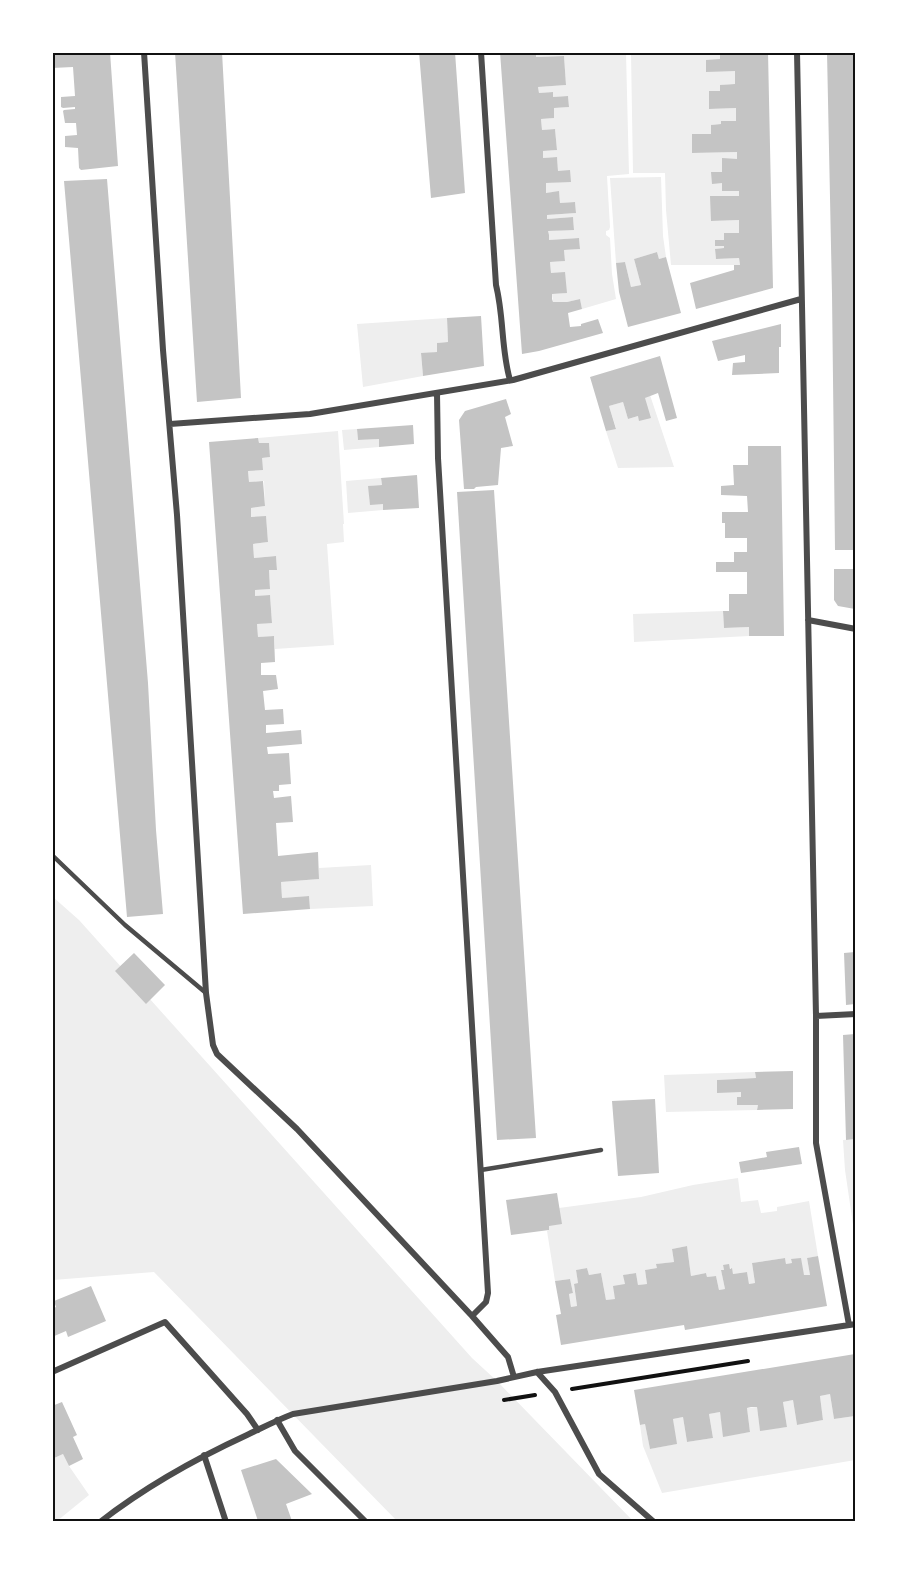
<svg xmlns="http://www.w3.org/2000/svg" width="908" height="1574" font-family="'Zilla Slab',serif">
  <rect width="100%" height="100%" fill="#fff"/>
  <path fill="#eee" d="M536 53H626L629 174 607 176 610 227 609 230 606 231V235L610 238 612 274 616 299 582 309 580 299 567 302H553L552 294 566 293 551 273 550 262 565 261 564 250 580 249 579 238 549 240 548 231 574 229 573 217 547 219V215L576 213 575 202 560 203 559 192 546 193V183L571 181 558 171 557 157 543 158V151L557 150 555 129 542 130 541 119 554 118V108L569 107 568 96 553 97V92L539 93 538 87 566 85 564 56 536 57Z
    M631 53H720V59L735 71V84L721 85 720 91 710 109 736 108V121H721V124L711 125V134H692V153L737 152V159H722V172H712V183H722V191H739V196H711V221L739 220V233H724V240L715 241V246H724V248L715 249 716 259 739 258 740 265H671L666 210 665 173H633Z
    M661 177 663 236 666 257 659 259 657 252 634 259 641 285 631 287 625 262 616 263 610 178Z
    M447 318 448 342 437 343V352L421 354 423 376 363 387 357 324Z
    M650 395 674 467 618 468 606 431 616 428 609 406 623 402 628 419 638 416 645 398Z
    M357 429 358 440 379 439V447L344 450 342 430Z
    M338 431 344 524H343L344 542 327 544 334 645 275 649 274 636 258 637 257 624 272 622 270 595 255 596V590L270 589 269 570 277 569 276 556 254 558 253 544 268 542 266 517H251V508L265 506 264 481 249 482 248 471 262 458 270 457 269 443H259L258 438Z
    M381 478 382 485 369 486 370 504H383V510L348 513 346 481Z
    M723 611 724 628 749 627V636L634 642 633 614Z
    M371 865 373 906 310 909 309 896 282 898 281 882 319 879V868Z
    M53 897 79 920 472 1358 497 1381 633 1521H397L154 1272 53 1280Z
    M755 1072 756 1078 717 1080V1092H741L758 1105 757 1110 666 1112 664 1075Z
    M855 1139V1238L845 1170 843 1140Z
    M738 1178 741 1202 758 1200 761 1213 777 1211V1207L809 1201 818 1256 807 1258 810 1275H804L791 1259 792 1263 786 1264 785 1258 752 1263 755 1283 749 1284 747 1272 733 1274 731 1268 723 1265 724 1270H721L725 1289 719 1290 716 1276 707 1277 706 1273 691 1276 687 1246 672 1249 674 1262 657 1264V1268L645 1270 647 1284 638 1285 636 1273 624 1275 625 1284 615 1299 606 1300 601 1273 589 1275 587 1268 576 1270 578 1283 574 1285 577 1306 571 1307 569 1294 573 1293 570 1279 555 1281 547 1231 549 1230V1226L559 1208 641 1197 693 1185Z
    M830 1394 834 1419 855 1416V1460L662 1493 643 1446 640 1425 645 1424 650 1449 676 1444 673 1419 683 1417 687 1442 713 1438 709 1414 720 1412 724 1436 750 1432 747 1408 757 1407 760 1430 787 1427 783 1402 793 1400 797 1425 823 1420 820 1396Z
    M63 1454 69 1466 89 1495 57 1521H53L52 1459Z"/>
  <path fill="#c4c4c4" d="M52 52H110L118 166 81 170 79 168 78 148 65 147V136L77 135 76 123H65L63 111 64 110 75 109V107L63 108 61 107V97L75 96 73 67 52 68Z
    M175 52H222L241 398 197 402Z
    M419 52H455L465 193 431 198Z
    M500 52H536V57L564 56 566 85 538 87 539 93 553 92V97L568 96 569 107 554 108V118L541 119 542 130 555 129 557 150 543 151V158L557 157 558 171 570 170 571 182 546 183V193L559 191 560 203 575 202 576 213 547 215V219L573 217 574 230 548 231 549 235V240L579 238 580 249 564 250 565 261 550 262 551 273 565 272 567 293 552 294V299L553 302H567L580 299 582 309 568 313 570 327 581 326V324L598 319 603 333 539 351 522 354Z
    M720 52H768L773 288 696 309 690 283 734 270V265H740L739 258 716 259 715 249 724 248V246H715V240H724V233H739V220L711 221 710 196H739V191H722V183L712 184 711 172H722V158L737 159V152L692 153V134H711V125L721 124V121H736V108L709 109V91H720V85L735 84V71L706 72V60L720 59Z
    M827 52H855V550H835L832 294Z
    M107 179 148 683 156 830 163 914 127 917 64 181Z
    M657 252 659 259 666 257 681 313 628 327 619 292 616 263 625 262 631 287 641 285 634 259Z
    M481 316 484 366 423 376 421 353 437 352V343L448 342 447 318Z
    M781 324V347H779V373L732 375 733 363 745 362V355L718 361 712 341Z
    M660 356 677 418 666 421 658 393 645 398 651 418 639 421 638 416 628 419 623 402 609 406 616 429 606 431 590 377Z
    M506 399 511 414 505 417 513 446 501 448 498 485 476 487 474 489H464L459 420 465 411Z
    M413 425 414 444 379 447V439L358 440 357 429Z
    M258 438 259 443H269L270 457 262 458 263 470 248 471 249 482 263 481 265 506 251 508V517L266 516 268 542 253 544 254 558 276 556 277 570H269L270 589 255 590V596L270 595 272 623 257 624 258 637 274 636 275 662 261 663V675H276L278 689 263 691 265 710 283 709 284 724 266 725V733L301 730 302 744 267 747 268 754 289 753 291 784 279 785V791H273L274 798 291 796 293 822 276 823 278 856 318 852 319 879 281 882 282 898 309 896 310 909 243 914 209 442Z
    M748 446H781L784 636H749V627L724 628 723 611H729V594H747V572H716V562H734V552H747V538H725V523H722V512H748L747 496 721 495V486L734 485 733 465H748Z
    M417 475 419 508 383 510V504L370 505 368 486 382 485 381 478Z
    M494 490 536 1138 497 1140 457 492Z
    M834 569H855V609L838 606 834 600Z
    M855 952V1004L846 1005 844 953Z
    M134 953 165 985 146 1004 115 971Z
    M855 1034V1139L846 1140 843 1035Z
    M793 1071V1109L757 1110 758 1105H737V1097H741V1092L717 1093V1080L756 1078 755 1072Z
    M655 1099 659 1173 618 1176 612 1101Z
    M799 1147 802 1164 741 1173 739 1162 767 1157 766 1152Z
    M557 1193 562 1224 549 1226V1230L511 1235 506 1200Z
    M687 1246 691 1276 706 1273 707 1277 716 1276 719 1290 725 1289 721 1270H724L723 1265 729 1264 730 1269 732 1268 733 1274 747 1272 749 1284 755 1283 752 1263 785 1258 786 1264 792 1263 791 1259 801 1258 804 1275H810L807 1258 818 1256 827 1306 685 1330 684 1325 561 1345 556 1315 561 1314 555 1281 570 1279 573 1293 569 1294 571 1307 577 1306 574 1284 578 1283 576 1270 587 1268 589 1275 601 1273 606 1300 615 1299 613 1286 625 1284 623 1275 636 1273 638 1285 647 1284 645 1270 657 1268 656 1264 674 1262 672 1249Z
    M91 1286 106 1321 68 1337 66 1331 52 1337V1309L56 1307 54 1301Z
    M855 1354V1416L834 1419 830 1394 820 1396 823 1420 797 1425 793 1400 783 1402 787 1427 760 1431 757 1407H751L747 1408 750 1432 723 1437 720 1412 709 1414 713 1438 687 1442 683 1417 673 1419 677 1444 650 1449 645 1424 640 1425 634 1390Z
    M62 1402 77 1435 73 1437 83 1459 69 1466 63 1454 52 1459V1406Z
    M276 1459 312 1494 286 1504 292 1521H258L241 1470Z"/>
  <g fill="none" stroke-linecap="round" stroke-linejoin="round">
    <path stroke="#111" stroke-width="4" d="M572 1389 748 1361
      M504 1400 535 1395"/>
    <path stroke="#4c4c4c" stroke-width="4.5" d="M52 855 125 925 206 993
      M481 1170 601 1150"/>
    <path stroke="#4c4c4c" stroke-width="6" d="M144 52 163 350 177 515 206 993 213 1045 217 1054 297 1129 472 1316 508 1357 514 1377
      M481 52 496 285C504 317 501 349 510 380
      M797 52 816 1016V1143L849 1325
      M437 393 438 458 488 1293 486 1302 472 1316
      M170 424 310 414 513 380 801 299
      M808 620 856 629
      M816 1016 856 1014
      M52 1372 165 1322 247 1414 258 1430
      M537 1372 555 1392 599 1474 654 1522
      M277 1420 295 1451 366 1522
      M204 1455 226 1522
      M100 1522C145 1487 195 1459 247 1435 262 1428 277 1420 293 1414L497 1381 537 1372 856 1324"/>
  </g>
  <rect width="908" height="1574" fill="none" stroke="#ffffff" stroke-width="108"/>
  <rect x="54" y="54" width="800" height="1466" fill="none" stroke="#111" stroke-width="2"/>
</svg>
